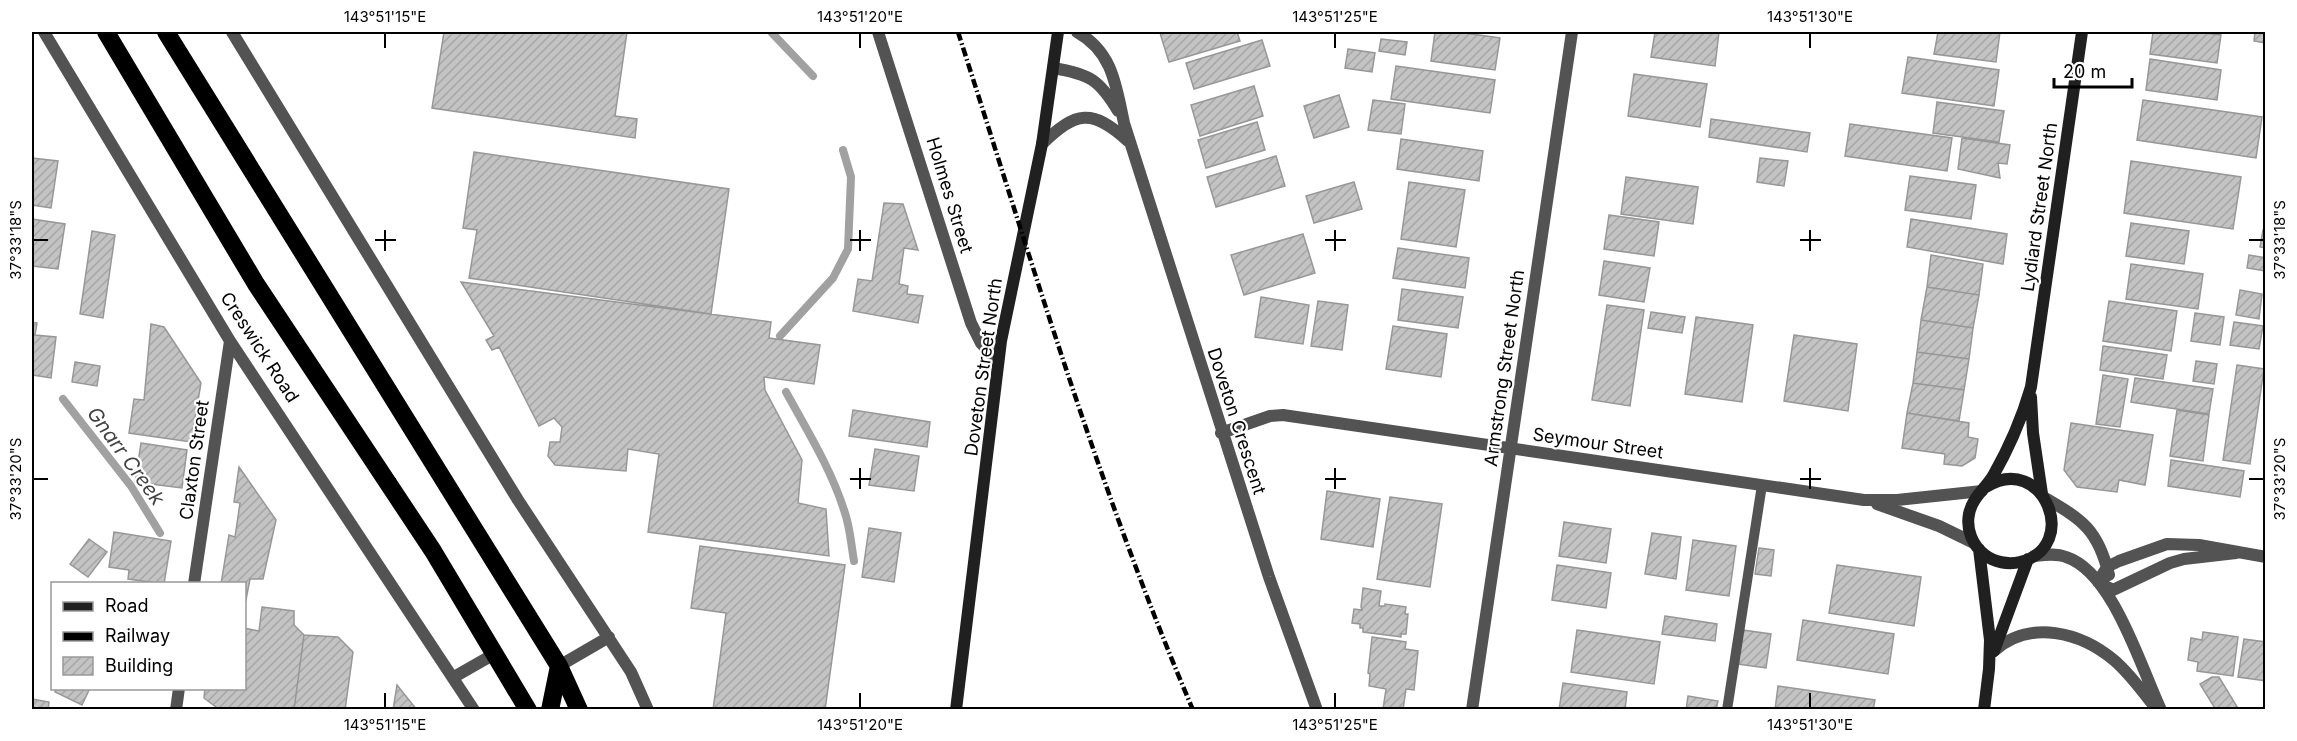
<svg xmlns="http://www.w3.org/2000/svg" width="2297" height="741" font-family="Inter,sans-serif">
  <defs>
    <pattern id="building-hatch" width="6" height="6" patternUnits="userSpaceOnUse" patternTransform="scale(1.5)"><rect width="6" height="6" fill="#c3c3c3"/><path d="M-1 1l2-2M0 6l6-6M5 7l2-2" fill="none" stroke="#a6a6a6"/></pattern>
  </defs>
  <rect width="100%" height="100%" fill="#fff"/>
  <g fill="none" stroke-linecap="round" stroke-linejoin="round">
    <path stroke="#a1a1a1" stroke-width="8" d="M771 32 813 76
      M780 336 833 278 848 249 851 177 843 150
      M786 392C807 430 831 469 844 510 850 526 851 544 854 561
      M63 399 131 486 160 533"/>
  </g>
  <path fill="url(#building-hatch)" stroke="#979797" stroke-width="1.5" d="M444 32H627L615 116 637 119 635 138 432 108Z
    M1167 32H1237L1240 41 1169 62 1160 33Z
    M1435 32H1457L1500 38 1495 70 1431 61Z
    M1655 32H1719L1715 66 1651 57Z
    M1938 32H2000L1996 62 1934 54Z
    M2153 32H2196L2221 35 2217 63 2150 54Z
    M2255 32H2266V43L2254 41Z
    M1381 39 1407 42 1405 55 1379 51Z
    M1262 40 1270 66 1194 89 1186 63Z
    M1348 49 1375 53 1372 72 1345 68Z
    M1908 57 1999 70 1994 106 1902 93Z
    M2150 59 2221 70 2217 100 2146 90Z
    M1396 66 1495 80 1490 113 1391 99Z
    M1634 74 1707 84 1700 127 1628 116Z
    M1254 86 1263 116 1200 136 1191 105Z
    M1339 95 1349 127 1314 138 1304 106Z
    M1373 100 1405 104 1401 134 1368 130Z
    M2143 100 2262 117 2256 158 2137 140Z
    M1937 102 2004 111 1999 142 1933 133Z
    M1711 119 1810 133 1807 152 1709 137Z
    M1257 122 1265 150 1206 168 1198 140Z
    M1850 124 1952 138 1947 171 1845 156Z
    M1962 138 2010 145 2007 164 1998 163 2000 178 1958 169Z
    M1401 139 1483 151 1479 181 1397 169Z
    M474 152 729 189 711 314 469 278 477 230 463 228Z
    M1276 156 1285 186 1216 207 1207 177Z
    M32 158 58 161 51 208 32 205Z
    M1760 158 1788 161 1784 186 1757 182Z
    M2131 161 2241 177 2233 229 2124 213Z
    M1910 176 1976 185 1971 219 1905 210Z
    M1626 177 1698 187 1693 224 1621 214Z
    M1354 182 1362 209 1314 223 1306 196Z
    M1409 182 1465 190 1456 247 1401 239Z
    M884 203 903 204 918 250 904 248 899 284 908 286 907 294 923 296 918 323 853 311 858 279 872 281Z
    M1609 215 1659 222 1654 256 1604 249Z
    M32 219 65 224 58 269 32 266Z
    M1911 219 2007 234 2003 264 1907 247Z
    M2131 223 2189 231 2184 264 2126 256Z
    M2263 230H2266V248L2260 247Z
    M92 231 115 235 103 318 80 314Z
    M1303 234 1315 273 1244 295 1231 255Z
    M1398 248 1469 258 1465 288 1393 278Z
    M1931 255 1983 264 1979 295 1927 287Z
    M2249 255 2266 258V271L2247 268Z
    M1604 261 1650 268 1644 302 1599 295Z
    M2131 264 2203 274 2198 309 2126 299Z
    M461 282 771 322 769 338 820 345 814 384 764 377 765 390 802 460 798 503 826 509 829 556 648 532 659 454 628 449 626 471 555 465 548 456 550 442H560L562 427 554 418 539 426 499 347 492 350 486 340 494 336Z
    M1927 287 1979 295 1973 328 1921 320Z
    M1402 289 1463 297 1458 328 1398 320Z
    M2240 290 2262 294 2259 319 2236 315Z
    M1261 297 1309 305 1303 344 1255 337Z
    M1318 301 1348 305 1342 350 1311 346Z
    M2109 301 2177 311 2171 351 2103 341Z
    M1607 305 1644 310 1630 406 1592 400Z
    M1651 312 1685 317 1682 333 1648 328Z
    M2195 313 2224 317 2220 345 2191 341Z
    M1696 317 1753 325 1742 402 1685 394Z
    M1921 320 1973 328 1969 359 1917 352Z
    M32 322 37 323 35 335 56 337 51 378 32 375V378Z
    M2234 322 2263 326 2259 349 2230 345Z
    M151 324 164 327 201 383 191 442 129 433 134 399 144 400Z
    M1393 326 1447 334 1441 377 1386 369Z
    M1794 335 1857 344 1848 411 1784 401Z
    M2103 346 2167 355 2163 379 2100 370Z
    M1917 352 1969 359 1964 390 1913 383Z
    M2196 361 2217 364 2214 384 2193 381Z
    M75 362 100 366 97 386 72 382Z
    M2237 365 2264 369 2250 464 2223 460Z
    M2103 375 2128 379 2120 427 2096 424Z
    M2135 378 2213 389 2209 414 2131 402Z
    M1913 383 1964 390 1959 421 1907 413Z
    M853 410 930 422 927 447 849 436Z
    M2177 410 2209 415 2203 461 2170 456Z
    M1907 413 1969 423 1968 437 1978 439 1975 458 1962 466 1944 464 1945 454 1902 448Z
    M2071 423 2153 435 2145 485 2119 480 2117 492 2077 487 2064 470Z
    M141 443 187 450 182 488 135 482Z
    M875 449 919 456 914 491 869 485Z
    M2171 460 2244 471 2240 497 2168 486Z
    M239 467 276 520 263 579H250L244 610V584H221L229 535 235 537 240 503 234 502Z
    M1327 491 1380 499 1373 547 1321 539Z
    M1390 497 1442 504 1430 587 1377 579Z
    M1564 522 1611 529 1606 563 1559 556Z
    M869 528 901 533 894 582 862 577Z
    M114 532 171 541 164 584 128 579 129 570 109 567Z
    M1652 533 1681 537 1676 579 1645 574Z
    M89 539 107 552 88 577 70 564Z
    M1693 540 1736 546 1729 596 1686 590Z
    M700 546 845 565 825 710H713L726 613 691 608Z
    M1759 548 1774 550 1771 576 1755 574Z
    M1557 565 1611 573 1606 608 1552 600Z
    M1837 565 1921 577 1914 626 1829 613Z
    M1363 588 1381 591 1379 606H1385V604L1406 607 1405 614H1408L1406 634H1401V637L1363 632V628H1360V624L1352 623 1354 609 1362 610 1361 607Z
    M262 607 294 611V625L304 635 294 710H220L204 698 205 688H244V628L259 631Z
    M1665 616 1717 624 1715 641 1662 634Z
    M1803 620 1894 634 1888 674 1797 660Z
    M1577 630 1660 642 1654 684 1571 672Z
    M1743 630 1771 634 1766 668 1738 664Z
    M2203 632 2238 637 2233 676 2197 671 2198 662 2188 660 2191 638 2202 640Z
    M304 635 338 637 353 652 345 710H294Z
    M1372 637 1406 642 1405 649 1418 651 1414 690 1406 689 1403 710 1383 709 1386 689 1369 686 1370 674 1368 673Z
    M2244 639 2266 642V681L2238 677Z
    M2212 677H2219L2239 710H2216L2200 684Z
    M1563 683 1627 692 1625 710H1559Z
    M397 685 417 710H393Z
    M1778 686 1875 700 1873 710H1775Z
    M57 688H90L82 705 55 692Z
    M1688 696 1718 701 1716 710H1686Z
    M32 699 49 702 48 710H32Z"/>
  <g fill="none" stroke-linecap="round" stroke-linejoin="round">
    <path stroke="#535353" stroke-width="10" d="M1727 710 1762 485"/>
    <path stroke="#535353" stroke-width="12" d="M44 32 230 341 474 710
      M232 32 518 500 631 672 648 710
      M878 32 971 323 981 343 998 362
      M1077 32C1113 52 1116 86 1124 123L1269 577 1317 710
      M1053 68C1089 74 1099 79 1118 111
      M1042 144C1076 111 1092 108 1128 141
      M1221 433 1270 416 1283 415 1864 500H1897L1982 491
      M2045 498C2083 520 2098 530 2109 575
      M1877 504 1939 526 1974 543
      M2236 553 2184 559 2170 563 2113 590 2098 582 2107 567 2119 561 2167 544 2199 545 2266 557
      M2034 556C2045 555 2056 553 2066 557 2113 572 2141 668 2161 710
      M194 584 230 341
      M1994 651C2030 619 2081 632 2115 661 2130 674 2142 691 2154 706
      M559 666 609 637
      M454 677 496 653
      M176 710 179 688
      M1472 710 1572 32"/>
    <path stroke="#202020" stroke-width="12" d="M2031 397 2033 433 2042 494
      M1986 487C2043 451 2082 547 2020 562 2008 565 1994 562 1985 555 1972 545 1966 529 1969 514 1972 498 1985 489 1993 476 2009 448 2022 418 2031 387L2082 32
      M1979 549 1990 640 1989 669 1984 710
      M1994 651 2028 559
      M956 710 1001 341 1042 144 1058 32"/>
    <path stroke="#000" stroke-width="18" d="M106 32 256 284 433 551 528 710
      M166 32 559 666 579 710
      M550 710 559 666"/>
    <path stroke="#000" stroke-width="4.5" stroke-dasharray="9 3 1.5 3" stroke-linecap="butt" d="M958 32C1031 259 1099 490 1193 710"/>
  </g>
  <path fill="none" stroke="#000" stroke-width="2" d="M385 33V48M860 33V48M1335 33V48M1810 33V48M385 230V251M860 230V251M1335 230V251M1810 230V251M33 240H48M375 240H396M850 240H871M1325 240H1346M1800 240H1821M2249 240H2264M385 468V489M860 468V489M1335 468V489M1810 468V489M33 479H48M375 479H396M850 479H871M1325 479H1346M1800 479H1821M2249 479H2264M385 693V708M860 693V708M1335 693V708M1810 693V708"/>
  <g text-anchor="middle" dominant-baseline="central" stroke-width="4.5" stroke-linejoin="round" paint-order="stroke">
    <g font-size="18" fill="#000" stroke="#fff">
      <text transform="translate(950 195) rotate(73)">Holmes Street</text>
      <text transform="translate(2039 207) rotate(-82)">Lydiard Street North</text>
      <text transform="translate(260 347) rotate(57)">Creswick Road</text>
      <text transform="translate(983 367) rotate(-82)">Doveton Street North</text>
      <text transform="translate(1504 368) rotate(-82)">Armstrong Street North</text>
      <text transform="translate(1237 421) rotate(72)">Doveton Crescent</text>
      <text transform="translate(1598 443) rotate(8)">Seymour Street</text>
      <text transform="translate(194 460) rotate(-82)">Claxton Street</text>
    </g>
    <g font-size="20" font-style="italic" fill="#424242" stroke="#fff">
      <text transform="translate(126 456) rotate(54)">Gnarr Creek</text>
    </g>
  </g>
  <rect width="2297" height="741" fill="none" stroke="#ffffff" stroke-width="66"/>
  <rect x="51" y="582" width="195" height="108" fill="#ffffff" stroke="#999999" stroke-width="1.5"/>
  <rect x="63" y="602" width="30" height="9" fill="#202020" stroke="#999999" stroke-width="1.5"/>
  <text x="105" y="612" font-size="18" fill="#000000">Road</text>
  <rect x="63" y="632" width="30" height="9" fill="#000000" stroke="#999999" stroke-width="1.5"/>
  <text x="105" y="642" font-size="18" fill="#000000">Railway</text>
  <rect x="63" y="657" width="30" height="18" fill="url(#building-hatch)" stroke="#999999" stroke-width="1.5"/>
  <text x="105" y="672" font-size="18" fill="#000000">Building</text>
  <path d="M2054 78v9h78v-9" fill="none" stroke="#000000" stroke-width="3"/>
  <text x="2063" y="78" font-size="18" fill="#000000" stroke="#ffffff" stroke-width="4.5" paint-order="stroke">20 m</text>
  <rect x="33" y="33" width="2231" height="675" fill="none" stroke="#000" stroke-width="2"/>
  <g font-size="15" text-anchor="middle" fill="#000">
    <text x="385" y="22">143°51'15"E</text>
    <text x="860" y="22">143°51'20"E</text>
    <text x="1335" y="22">143°51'25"E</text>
    <text x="1810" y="22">143°51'30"E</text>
    <text transform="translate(16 240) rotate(-90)" y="5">37°33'18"S</text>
    <text transform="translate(2280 240) rotate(-90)" y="5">37°33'18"S</text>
    <text transform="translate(16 479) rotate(-90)" y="5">37°33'20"S</text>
    <text transform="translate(2280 479) rotate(-90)" y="5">37°33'20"S</text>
    <text x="385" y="730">143°51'15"E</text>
    <text x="860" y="730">143°51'20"E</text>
    <text x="1335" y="730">143°51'25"E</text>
    <text x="1810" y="730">143°51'30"E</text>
  </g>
</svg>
